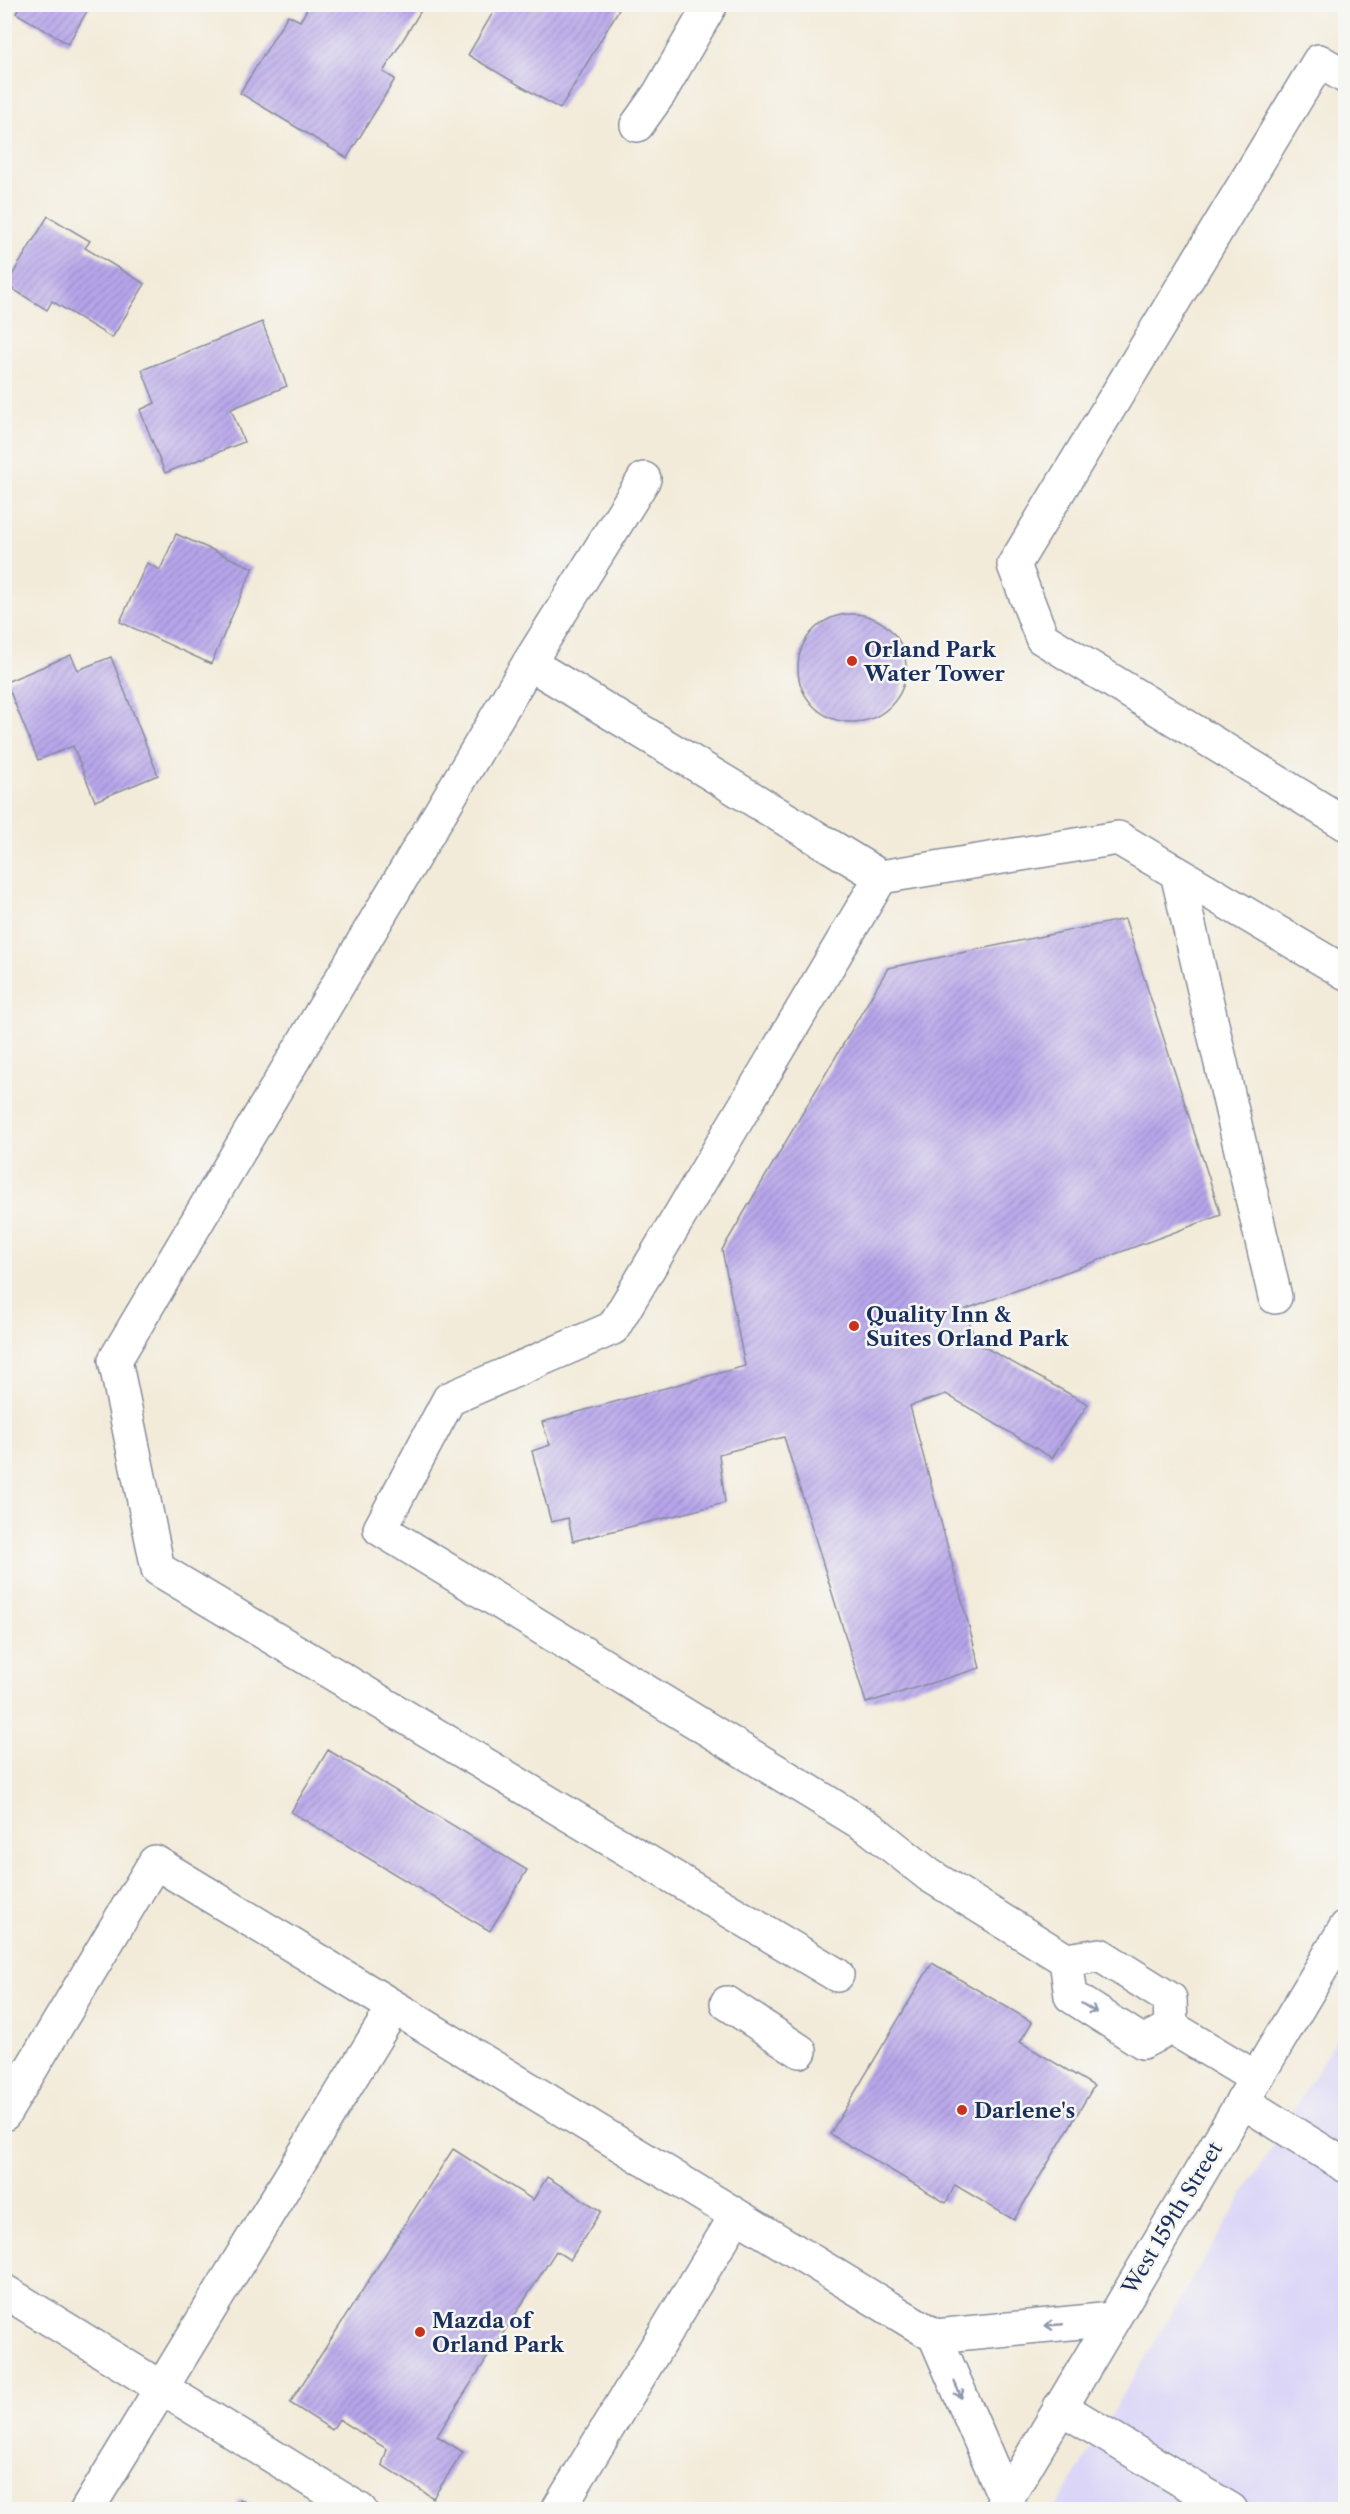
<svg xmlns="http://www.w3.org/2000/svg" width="1350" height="2514" font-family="'Libre Caslon Text',serif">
  <defs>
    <pattern id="building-hatch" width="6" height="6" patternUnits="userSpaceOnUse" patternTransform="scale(1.5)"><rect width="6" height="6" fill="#b8a6eb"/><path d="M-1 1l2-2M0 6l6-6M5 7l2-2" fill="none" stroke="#9588c2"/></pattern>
  </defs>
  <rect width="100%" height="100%" fill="#f6f6f2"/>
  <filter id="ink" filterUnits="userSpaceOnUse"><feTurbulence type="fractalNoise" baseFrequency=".0167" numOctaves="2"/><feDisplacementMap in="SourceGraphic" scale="12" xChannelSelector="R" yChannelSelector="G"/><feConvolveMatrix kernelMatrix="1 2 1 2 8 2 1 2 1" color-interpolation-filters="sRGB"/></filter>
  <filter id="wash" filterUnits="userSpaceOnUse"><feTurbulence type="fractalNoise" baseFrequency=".008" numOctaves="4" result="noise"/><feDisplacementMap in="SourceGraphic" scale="24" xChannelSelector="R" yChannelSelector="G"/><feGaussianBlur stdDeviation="1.35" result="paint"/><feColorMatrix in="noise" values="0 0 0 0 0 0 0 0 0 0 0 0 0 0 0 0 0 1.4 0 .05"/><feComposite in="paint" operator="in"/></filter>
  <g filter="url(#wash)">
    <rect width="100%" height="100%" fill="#f3ebd9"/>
    <path fill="#dbd6f7" d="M1345 2024V2509H1055Z"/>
    <g id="blocks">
      <path fill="url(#building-hatch)" d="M21 4H91L68 44 16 13Z
        M310 4H414L422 9 383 72 395 79 347 158 240 93 288 15 300 21Z
        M498 4H622L560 109 468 55Z
        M48 216 90 241 85 248 145 284 112 338 52 301 47 310 6 285Z
        M262 322 287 386 231 409 244 442 165 473 140 410 155 403 142 370Z
        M176 534 253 568 211 664 120 622 147 563 160 570Z
        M798 668a54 54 0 1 1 108 0a54 54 0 1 1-108 0Z
        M71 655 78 670 111 657 158 775 95 801 73 746 38 760 6 682Z
        M1125 919 1221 1215 966 1309 975 1342 1088 1404 1052 1458 946 1394 910 1406 980 1668 866 1703 784 1437 719 1454 725 1503 573 1541 568 1518 551 1522 532 1451 550 1445 542 1422 745 1366 722 1250 888 968Z
        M328 1750 527 1870 490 1931 291 1812Z
        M932 1963 1032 2022 1020 2042 1094 2086 1014 2220 955 2185 946 2203 830 2134Z
        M453 2149 533 2200 547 2177 601 2211 570 2260 556 2251 437 2436 463 2452 433 2498 382 2465 387 2449 339 2419 332 2430 290 2403Z
        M1346 2497V2510H1340Z
        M240 2499 258 2510H234Z"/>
    </g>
  </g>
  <g filter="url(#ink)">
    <use href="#blocks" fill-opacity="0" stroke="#878d9c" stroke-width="1.5"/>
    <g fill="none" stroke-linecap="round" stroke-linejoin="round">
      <defs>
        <path id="minor" d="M1346 77 1319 61 1014 565 1042 638 1346 824
          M637 125 659 94 711 4
          M529 663 644 479
          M1177 873 1275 1297
          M1066 1960 1071 1996 1143 2042 1171 2027
          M837 1975 158 1569 115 1360 529 663 881 877
          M727 2003 800 2051
          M1171 2027 1170 1999 1100 1955 1066 1960 929 1875 871 1829 380 1529 449 1399 613 1328 881 877 1118 838 1346 973
          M1171 2027 1256 2078
          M1242 2101 1346 2166
          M4 2114 155 1862 394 2007
          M4 2291 360 2510
          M935 2336 1112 2319
          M1060 2407 1231 2510
          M87 2510 394 2007 935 2336 1006 2500
          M558 2510 736 2216"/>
        <path id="major" d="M1000 2510 1346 1927"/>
      </defs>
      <use href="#minor" stroke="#878d9c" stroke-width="36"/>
      <use href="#major" stroke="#878d9c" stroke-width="36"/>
      <use href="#minor" stroke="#fff" stroke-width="33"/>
      <use href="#major" stroke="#fff" stroke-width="33"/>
    </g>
    <defs><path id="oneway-shaft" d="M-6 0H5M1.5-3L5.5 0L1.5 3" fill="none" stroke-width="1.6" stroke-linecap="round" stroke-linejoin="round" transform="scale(1.5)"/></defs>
    <g stroke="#8d97ae">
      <use href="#oneway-shaft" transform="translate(1089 2008) rotate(32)"/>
      <use href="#oneway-shaft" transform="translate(1054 2325) rotate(175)"/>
      <use href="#oneway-shaft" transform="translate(958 2390) rotate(67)"/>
    </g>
  </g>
  <g fill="#c8321e" stroke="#f6f6f2" stroke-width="2">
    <circle cx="852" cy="661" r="6"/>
    <circle cx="854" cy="1326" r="6"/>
    <circle cx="962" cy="2110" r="6"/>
    <circle cx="420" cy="2332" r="6"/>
  </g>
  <g text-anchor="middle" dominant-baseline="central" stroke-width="5" stroke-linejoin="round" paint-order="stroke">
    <g font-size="21" font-weight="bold" fill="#1b2f5e" stroke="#f6f6f2" text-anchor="start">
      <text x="864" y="649">Orland Park<tspan x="864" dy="24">Water Tower</tspan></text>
      <text x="866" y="1314">Quality Inn &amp;<tspan x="866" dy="24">Suites Orland Park</tspan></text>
      <text x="974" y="2110">Darlene's</text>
      <text x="432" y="2320">Mazda of<tspan x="432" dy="24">Orland Park</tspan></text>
    </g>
    <g font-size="21" fill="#1b2f5e" stroke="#f6f6f2">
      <text transform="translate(1172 2218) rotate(-59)">West 159th Street</text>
    </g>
  </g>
  <rect width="1350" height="2514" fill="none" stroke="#f6f6f2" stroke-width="24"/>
</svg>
